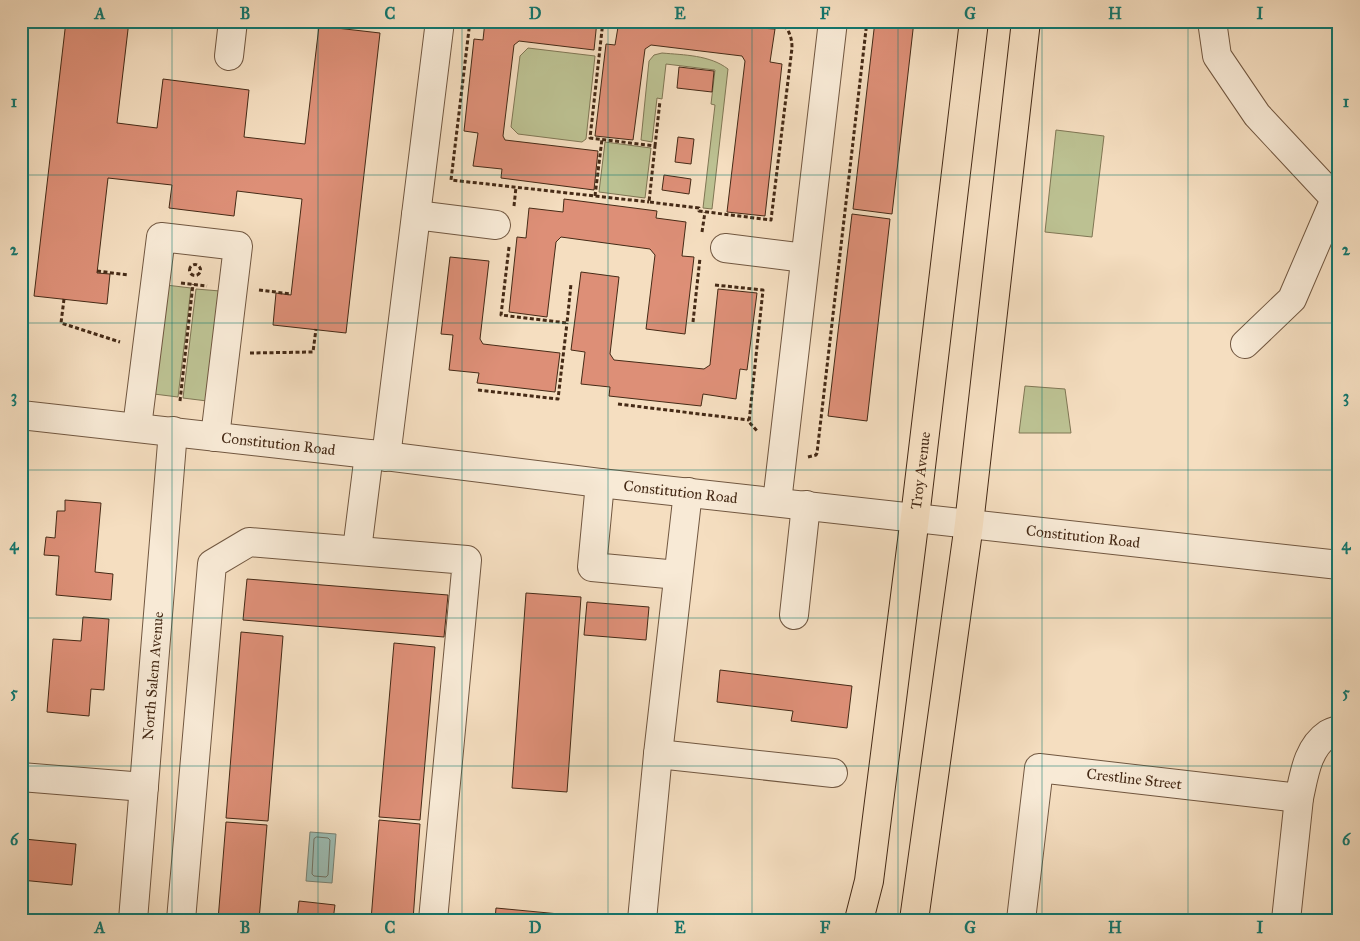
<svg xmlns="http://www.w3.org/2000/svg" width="1360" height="941" font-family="'IM FELL Great Primer',serif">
  <rect width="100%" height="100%" fill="#f5dec0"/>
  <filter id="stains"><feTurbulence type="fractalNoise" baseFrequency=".004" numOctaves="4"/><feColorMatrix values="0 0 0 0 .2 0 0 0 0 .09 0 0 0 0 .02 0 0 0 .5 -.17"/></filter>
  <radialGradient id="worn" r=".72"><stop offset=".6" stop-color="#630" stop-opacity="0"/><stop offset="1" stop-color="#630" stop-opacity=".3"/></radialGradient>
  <path fill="#bcc192" stroke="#807654" d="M528 48 595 56 586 139 582 142 518 134 511 127 520 56Z
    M662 53C684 55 710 55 728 69L712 209 703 208 715 105 711 104 715 70 666 64 662 99 657 98 652 142 641 140 649 61 654 55Z
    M1056 130 1104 136 1092 237 1045 232Z
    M605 142 651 148 645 198 599 192Z
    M166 285 191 288 178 397 154 394Z
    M196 289 220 291 207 401 183 398Z
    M1025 386 1065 389 1071 433H1019Z"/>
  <path fill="#9cbcb3" stroke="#798274" d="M310 832 336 834 332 883 306 881Z"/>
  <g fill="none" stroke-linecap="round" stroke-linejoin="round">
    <path stroke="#707364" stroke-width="1" d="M317 837 328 838 330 840 328 875 326 877 314 876 312 874 314 839Z"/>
  </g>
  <path fill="#dd8f77" stroke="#452a16" d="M66 21H129L117 123 157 128 163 79 249 90 244 137 305 144 319 26 380 33 346 333 273 325 276 293 291 295 302 199 237 191 234 216 169 208 172 185 108 178 97 273 110 274 107 304 34 296Z
    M485 21H597L594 50 519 41 514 45 503 136 505 140 598 151 594 190 501 178 502 169 473 166 478 133 464 131 474 39 483 40Z
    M619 21H744V27L775 29 770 62 782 64 765 216 727 212 745 61 742 56 651 45 645 49 633 140 595 136 606 44 615 45Z
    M875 21H914L892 214 853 209Z
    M679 67 714 71 712 92 677 88Z
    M678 137 694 139 691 164 675 162Z
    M664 175 691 179 689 194 662 190Z
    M564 199 657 211 656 218 686 222 682 256 694 257 685 334 646 329 655 255 650 249 561 237 556 242 547 317 509 312 517 237 526 238 529 208 563 212Z
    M852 214 890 219 867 421 828 416Z
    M450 257 489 261 480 339 483 344 560 353 555 392 477 383 479 373 449 370 453 335 441 334Z
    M581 272 619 277 610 354 614 360 704 369 710 365 718 289 757 293 747 370 740 369 736 399 703 394 701 406 609 396 610 387 581 384 585 352 571 350Z
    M65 500 101 503 95 572 113 574 111 600 56 595 59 556 44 555 46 537 55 538 57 511H65Z
    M247 579 448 595 444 637 243 620Z
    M526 593 581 597 567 792 512 788Z
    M587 602 649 607 646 640 584 635Z
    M83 617 109 619 104 690 91 689 89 716 47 712 53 639 81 641Z
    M241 632 283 636 268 821 226 818Z
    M394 643 435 647 420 820 379 817Z
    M720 670 852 686 847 728 791 721 793 711 717 702Z
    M21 676H26L24 713H21Z
    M379 820 420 824 413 920H371Z
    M226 822 267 825 259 920H218Z
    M24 839 76 844 72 885 21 880Z
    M299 901 335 905 333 920H297Z
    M496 908 612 919V920H495Z"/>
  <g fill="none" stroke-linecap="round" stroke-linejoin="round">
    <defs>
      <g id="minor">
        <path d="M1212 21 1217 56 1257 115 1339 203"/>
        <path d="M229 56 233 21"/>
        <path d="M416 215 496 225"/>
        <path d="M725 248 805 258"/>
        <path d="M1245 344 1292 299 1335 199"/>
        <path id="s1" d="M21 415 369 454 600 483 1339 565"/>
        <path d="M137 427 161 237 238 246 215 437"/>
        <path d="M386 457 440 21"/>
        <path d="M600 483 592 567 678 575"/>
        <path d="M777 502 833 21"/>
        <path d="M357 550 369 454"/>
        <path d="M794 615 806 505"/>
        <path d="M658 754 833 773"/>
        <path d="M21 777 144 787"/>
        <path id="s2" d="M133 920 173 431"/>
        <path d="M181 920 212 564 249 542 467 560 433 920"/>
        <path d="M642 920 658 754 688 492"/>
        <path id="s3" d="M1021 920 1039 768 1299 798C1304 776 1307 748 1328 734 1331 732 1335 731 1339 730"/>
        <path d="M1286 920 1299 798"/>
      </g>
      <g id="major">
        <path id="s4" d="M859 920 869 881 915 517 974 21"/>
        <path d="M914 920 969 524 1026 21"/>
      </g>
    </defs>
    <use href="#minor" stroke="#715740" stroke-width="30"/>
    <use href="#major" stroke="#452a16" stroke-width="30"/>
    <path stroke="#452a16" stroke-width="3" stroke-dasharray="4 2.5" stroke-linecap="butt" d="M470 21 451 180 649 202
      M603 21 590 138 655 146 649 202 699 208V211L771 220 792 48C792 37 789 30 781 21
      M655 146 660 101
      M595 196 602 139
      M514 206 516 187
      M702 232 705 212
      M509 247 501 315 567 323 571 284
      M189.5 270a5.5 5.5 0 1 1 11 0a5.5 5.5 0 1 1-11 0Z
      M97 271 128 275
      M181 283 207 286
      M715 285 763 290 749 422 758 432
      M259 290 291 294
      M64 299 61 323 120 342
      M693 322 700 258
      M250 353 313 352 316 329
      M478 390 558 399 567 323
      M180 401 193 284
      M618 404 749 420
      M808 457 816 455 817 453 867 21"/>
    <use href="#minor" stroke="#f8ead6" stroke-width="28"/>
    <use href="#major" stroke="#f5dec0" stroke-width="28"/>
  </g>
  <path fill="none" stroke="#0f766e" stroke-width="1" stroke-opacity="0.55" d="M172 21V920M318 21V920M462 21V920M608 21V920M752 21V920M898 21V920M1042 21V920M1188 21V920M21 175H1339M21 323H1339M21 470H1339M21 618H1339M21 766H1339"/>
  <g text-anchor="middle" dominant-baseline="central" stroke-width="4" stroke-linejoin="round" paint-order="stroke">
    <g font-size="15" fill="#452a16" stroke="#f8ead6">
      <text stroke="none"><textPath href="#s1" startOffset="259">Constitution Road</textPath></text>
      <text stroke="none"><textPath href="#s4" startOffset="454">Troy Avenue</textPath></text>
      <text stroke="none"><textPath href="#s1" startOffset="664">Constitution Road</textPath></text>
      <text stroke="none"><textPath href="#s1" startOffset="1069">Constitution Road</textPath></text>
      <text stroke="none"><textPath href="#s2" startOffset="245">North Salem Avenue</textPath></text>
      <text stroke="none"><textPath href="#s3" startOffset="249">Crestline Street</textPath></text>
    </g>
  </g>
  <rect width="1360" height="941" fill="none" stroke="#f5dec0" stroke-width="55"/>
  <rect x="28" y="28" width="1304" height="886" fill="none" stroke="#0f766e" stroke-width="2"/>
  <g font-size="16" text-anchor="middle" font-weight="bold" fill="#0f766e">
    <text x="100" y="19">A</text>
    <text x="245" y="19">B</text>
    <text x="390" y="19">C</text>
    <text x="535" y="19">D</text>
    <text x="680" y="19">E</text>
    <text x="825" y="19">F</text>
    <text x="970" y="19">G</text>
    <text x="1115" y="19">H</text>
    <text x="1260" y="19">I</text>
    <text x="14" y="107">1</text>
    <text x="1346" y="107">1</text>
    <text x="14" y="255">2</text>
    <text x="1346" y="255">2</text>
    <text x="14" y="402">3</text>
    <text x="1346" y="402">3</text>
    <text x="14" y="550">4</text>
    <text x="1346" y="550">4</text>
    <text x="14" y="698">5</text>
    <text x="1346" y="698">5</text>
    <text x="14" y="845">6</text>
    <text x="1346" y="845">6</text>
    <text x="100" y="933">A</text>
    <text x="245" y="933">B</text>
    <text x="390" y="933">C</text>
    <text x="535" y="933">D</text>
    <text x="680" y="933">E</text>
    <text x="825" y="933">F</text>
    <text x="970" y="933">G</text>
    <text x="1115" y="933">H</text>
    <text x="1260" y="933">I</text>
  </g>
  <rect width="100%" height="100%" filter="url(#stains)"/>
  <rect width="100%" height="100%" fill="url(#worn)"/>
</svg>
